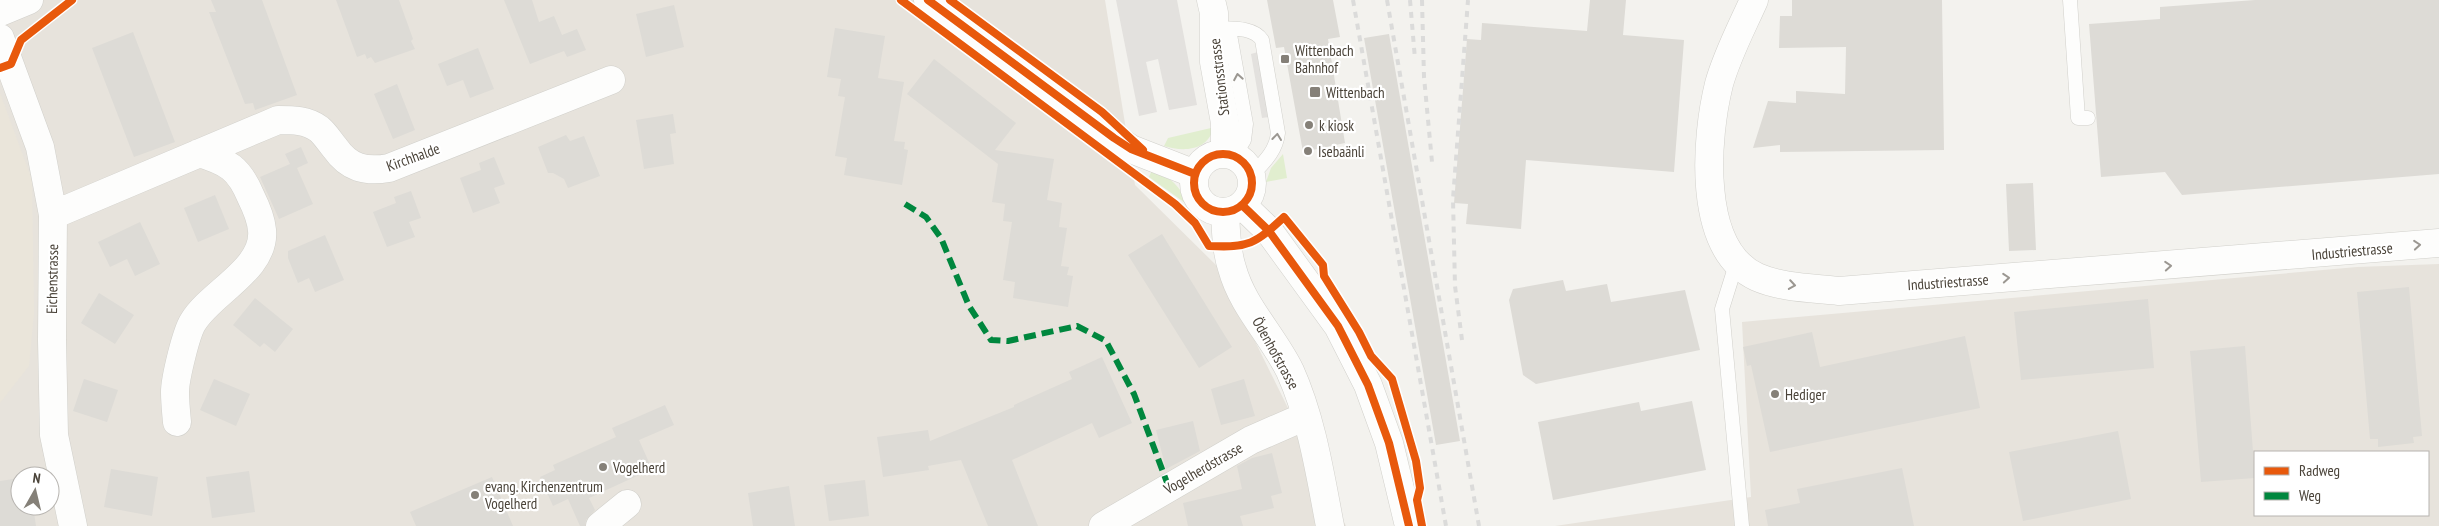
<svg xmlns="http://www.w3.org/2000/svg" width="2439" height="526" font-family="'PT Sans Narrow',sans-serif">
  <rect width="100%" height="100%" fill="#f3f2ee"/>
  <path fill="#e7e3dc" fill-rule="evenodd" d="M0 0H1105L1135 185 1219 268 1346 526H0ZM20 476H50V506H20Z
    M2439 264V526H1555L1751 497 1742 322 2357 267ZM2255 452H2428V515H2255Z"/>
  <path fill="#eae5da" d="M0 93 32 180 34 313 29 366 0 403Z"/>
  <path fill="#e1eecf" d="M1211 128 1213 129C1207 151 1183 152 1164 146L1168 138Z
    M1283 154 1287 178 1266 182 1271 168Z
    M1152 170C1171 177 1180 186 1188 205L1149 177Z"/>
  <path fill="#e3e1de" d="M1116 0H1177L1197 105 1169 110 1158 59 1146 62 1157 112 1139 116Z
    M1258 52 1269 117 1262 118 1251 54Z"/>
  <path fill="#dddbd6" d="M211 0H262L297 95 255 110 253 103 245 104 209 12H216Z
    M336 0H399L413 39 411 41 415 49 375 63 371 57 367 59 365 54 357 57Z
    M504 0H532L539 22 554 16 562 35 577 29 586 50 567 57 564 51 530 64Z
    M1267 0H1333L1340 37 1328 39 1345 143 1303 152 1284 47 1276 48Z
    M1590 0H1626L1623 35 1684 40 1674 172 1526 160 1521 229 1466 224 1468 204 1454 203 1467 39 1481 40 1482 23 1587 31Z
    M1792 0H1942L1944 150 1780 152V145L1753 148 1768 101 1796 103V91L1845 94 1846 47 1779 48 1780 16H1792Z
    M2255 0H2439V174L2182 195 2165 172 2101 177 2089 24 2160 19V7Z
    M674 5 684 47 646 57 636 14Z
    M835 28 885 36 878 78 904 82 894 141 905 142 904 149 908 150 902 185 844 175 847 158 835 156 845 97 838 96 841 79 827 77Z
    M133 32 175 142 134 157 92 48Z
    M1389 34 1460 441 1436 445 1364 38Z
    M478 48 494 89 470 98 463 80 447 86 438 64Z
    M934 59 1016 123 995 150 1054 159 1047 200 1062 203 1059 227 1067 228 1061 266 1069 267 1067 275 1073 276 1068 307 1013 298 1015 282 1003 280 1012 222 1003 221 1005 204 992 202 998 164 907 94Z
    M397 84 415 130 393 139 374 94Z
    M673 114 676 133 670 134 674 164 644 169 636 120Z
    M566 135 570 141 584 136 600 176 568 188 564 179 553 173H548L538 147Z
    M301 147 308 163 297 168 313 204 279 219 260 177 290 164 285 154Z
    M494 157 505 184 494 188 500 203 473 213 460 178 481 170 479 163Z
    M2033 183 2036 250 2009 251 2006 184Z
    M411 191 421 218 409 222 415 237 387 247 373 212 396 203 394 197Z
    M215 195 229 229 198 242 184 208Z
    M140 222 160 264 135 276 127 259 110 267 98 242Z
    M1162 234 1232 347 1199 368 1128 255Z
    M325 235 344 280 315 292 309 278 298 283 288 258V251Z
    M1563 280 1566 291 1607 284 1611 302 1685 290 1700 350 1536 384 1523 375 1509 300 1513 289Z
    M2409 287 2422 436 2413 437 2414 443 2378 447V439H2370L2357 292Z
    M99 293 134 315 115 344 81 323Z
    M255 298 293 329 275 352 264 343 260 347 233 325Z
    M2148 299 2154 368 2021 380 2014 312Z
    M1812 332 1820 367 1965 336 1980 408 1770 452 1751 365 1747 366 1743 347Z
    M2245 346 2255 478 2201 482 2190 351Z
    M1102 357 1132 423 1099 438 1092 423 1012 460 1038 526H988L961 460 928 466 929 470 883 477 877 437 928 430 930 441 1014 407V405L1072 379 1069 372Z
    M84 379 118 390 107 422 73 411Z
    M214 379 250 394 236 426 200 410Z
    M1244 379 1255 416 1221 425 1211 389Z
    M1692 401 1706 470 1553 500 1538 422 1639 402 1641 411Z
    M665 405 674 425 639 440 652 469 589 498 595 510 586 520 585 526H580L568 499 553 506 540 477 555 470 553 465 616 437 612 428Z
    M1193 421 1200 451 1166 469 1156 430Z
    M2118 431 2131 499 2023 521 2009 452Z
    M1272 453 1282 493 1271 496 1274 508 1240 516 1243 526H1188L1183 503 1242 489 1237 466 1252 458Z
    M1902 468 1914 526H1768L1765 510 1800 503 1797 489Z
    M111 469 158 477 152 516 104 507Z
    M249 471 255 512 212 518 206 477Z
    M492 477 513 526H416L410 512Z
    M20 478V506H33L36 526H0V481Z
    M865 480 869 516 829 521 824 485Z
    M789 486 795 526H753L748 493Z"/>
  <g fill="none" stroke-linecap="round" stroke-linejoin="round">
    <defs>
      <path id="lane" d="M2070 0 2078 118H2088
        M1214 28C1229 29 1253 26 1262 40L1278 133C1276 152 1263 163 1251 176
        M1229 29 1246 124 1244 140 1234 156
        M1737 261 1722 309 1742 526"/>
      <path id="street" d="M928 0 1114 138 1131 149 1195 174
        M1211 0 1214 13V62L1225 123V154
        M1754 0C1742 27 1727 55 1719 84 1706 136 1696 249 1757 277 1782 288 1813 288 1839 291L2439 243
        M0 12 29 0
        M0 38 40 147 53 215 52 340 54 435 73 526
        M1194 183a29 29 0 1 1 58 0a29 29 0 1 1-58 0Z
        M1242 205 1269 231 1338 326 1368 385 1389 443 1409 526
        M1225 212C1226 231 1226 250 1232 268 1242 306 1273 336 1290 371 1312 420 1320 474 1330 526
        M53 215 278 120C293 120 307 120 319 129 325 134 330 142 335 148 349 168 365 172 389 168L611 80
        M177 422C176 412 175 402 175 392 175 379 186 333 193 322 211 292 266 269 262 230 261 219 256 207 251 197 239 168 228 162 199 153
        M600 526 627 504
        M1103 526 1251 440 1306 416"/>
    </defs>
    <use href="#lane" stroke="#d1d0cb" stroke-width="15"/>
    <use href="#street" stroke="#d1d0cb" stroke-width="29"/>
    <use href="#lane" stroke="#fdfdfc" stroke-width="14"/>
    <use href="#street" stroke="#fdfdfc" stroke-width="28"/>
    <path stroke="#dbdbda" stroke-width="4" stroke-dasharray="6 6" stroke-linecap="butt" d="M1353 0 1446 526
      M1387 0 1479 526
      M1410 0 1415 59
      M1422 0 1424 77 1432 162
      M1462 340 1455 286 1453 199 1468 0"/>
    <path stroke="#00873e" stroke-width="6" stroke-dasharray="12 6" stroke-linecap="butt" d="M905 204 926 217 941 238 969 306 991 340 1008 341 1077 326 1106 341 1134 394 1169 488"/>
    <defs>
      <path id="cycleway" d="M901 0 1175 204 1195 223 1209 246C1249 248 1255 244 1284 217L1323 265 1324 276 1359 332 1371 356 1392 379 1416 461 1420 488 1417 500 1422 526
        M928 0 1114 138 1131 149 1195 174
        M950 0 1102 112 1143 150
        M0 68 11 64 21 40 72 0
        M1194 183a29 29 0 1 1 58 0a29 29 0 1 1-58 0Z
        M1242 205 1269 231 1338 326 1368 385 1389 443 1409 526"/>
    </defs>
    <use href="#cycleway" stroke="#fff" stroke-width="11"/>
    <use href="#cycleway" stroke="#e8590c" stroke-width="8"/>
  </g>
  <defs><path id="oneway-chevron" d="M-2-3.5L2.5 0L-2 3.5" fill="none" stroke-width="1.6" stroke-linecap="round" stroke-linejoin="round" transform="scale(1.25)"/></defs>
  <g stroke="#9b9791">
    <use href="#oneway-chevron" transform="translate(1238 77) rotate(-100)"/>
    <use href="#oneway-chevron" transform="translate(1277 137) rotate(-83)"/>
    <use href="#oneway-chevron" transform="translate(2417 245) rotate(-5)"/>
    <use href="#oneway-chevron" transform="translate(2168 266) rotate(-4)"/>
    <use href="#oneway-chevron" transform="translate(2006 278) rotate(-4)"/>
    <use href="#oneway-chevron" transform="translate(1792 285) rotate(9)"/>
  </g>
  <g fill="#858078" stroke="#fff" stroke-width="2">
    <rect x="1280" y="54" width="10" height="10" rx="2.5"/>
    <rect x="1309" y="86" width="12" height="12" rx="2.5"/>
    <circle cx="1309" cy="125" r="5"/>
    <circle cx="1308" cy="151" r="5"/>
    <circle cx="1775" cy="394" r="5"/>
    <circle cx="603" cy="467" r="5"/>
    <circle cx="475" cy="495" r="5"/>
  </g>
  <g text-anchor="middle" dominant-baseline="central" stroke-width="4.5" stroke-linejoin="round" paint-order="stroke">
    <g font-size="15" fill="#4a4339" stroke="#fff" text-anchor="start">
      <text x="1295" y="50">Wittenbach<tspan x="1295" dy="17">Bahnhof</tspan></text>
      <text x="1326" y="92">Wittenbach</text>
      <text x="1319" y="125">k kiosk</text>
      <text x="1318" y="151">Isebaänli</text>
      <text x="1785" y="394">Hediger</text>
      <text x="613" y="467">Vogelherd</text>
      <text x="485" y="486">evang. Kirchenzentrum<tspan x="485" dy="17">Vogelherd</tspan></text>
    </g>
    <g font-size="15" fill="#4a4339" stroke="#fff">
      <text transform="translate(1219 77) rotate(-97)">Stationsstrasse</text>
      <text transform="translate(413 157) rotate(-20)">Kirchhalde</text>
      <text transform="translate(2352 251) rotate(-5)">Industriestrasse</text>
      <text transform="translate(52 279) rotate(-89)">Eichenstrasse</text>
      <text transform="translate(1948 282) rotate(-4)">Industriestrasse</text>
      <text transform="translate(1276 353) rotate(61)">Ödenhofstrasse</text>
      <text transform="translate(1203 468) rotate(-30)">Vogelherdstrasse</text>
    </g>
  </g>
  <rect x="2254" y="451" width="175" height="65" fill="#ffffff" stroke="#b7b4b0"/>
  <rect x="2264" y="467" width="25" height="8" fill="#e8590c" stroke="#b7b4b0"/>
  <text x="2299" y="476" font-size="15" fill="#4a4339">Radweg</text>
  <rect x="2264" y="492" width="25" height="8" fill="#00873e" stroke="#b7b4b0"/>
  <text x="2299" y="501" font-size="15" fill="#4a4339">Weg</text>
  <g transform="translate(35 491) rotate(8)"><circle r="24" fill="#ffffff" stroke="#b7b4b0"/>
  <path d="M0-4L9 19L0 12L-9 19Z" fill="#858078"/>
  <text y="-8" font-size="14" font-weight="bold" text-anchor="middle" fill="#4a4339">N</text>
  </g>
</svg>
